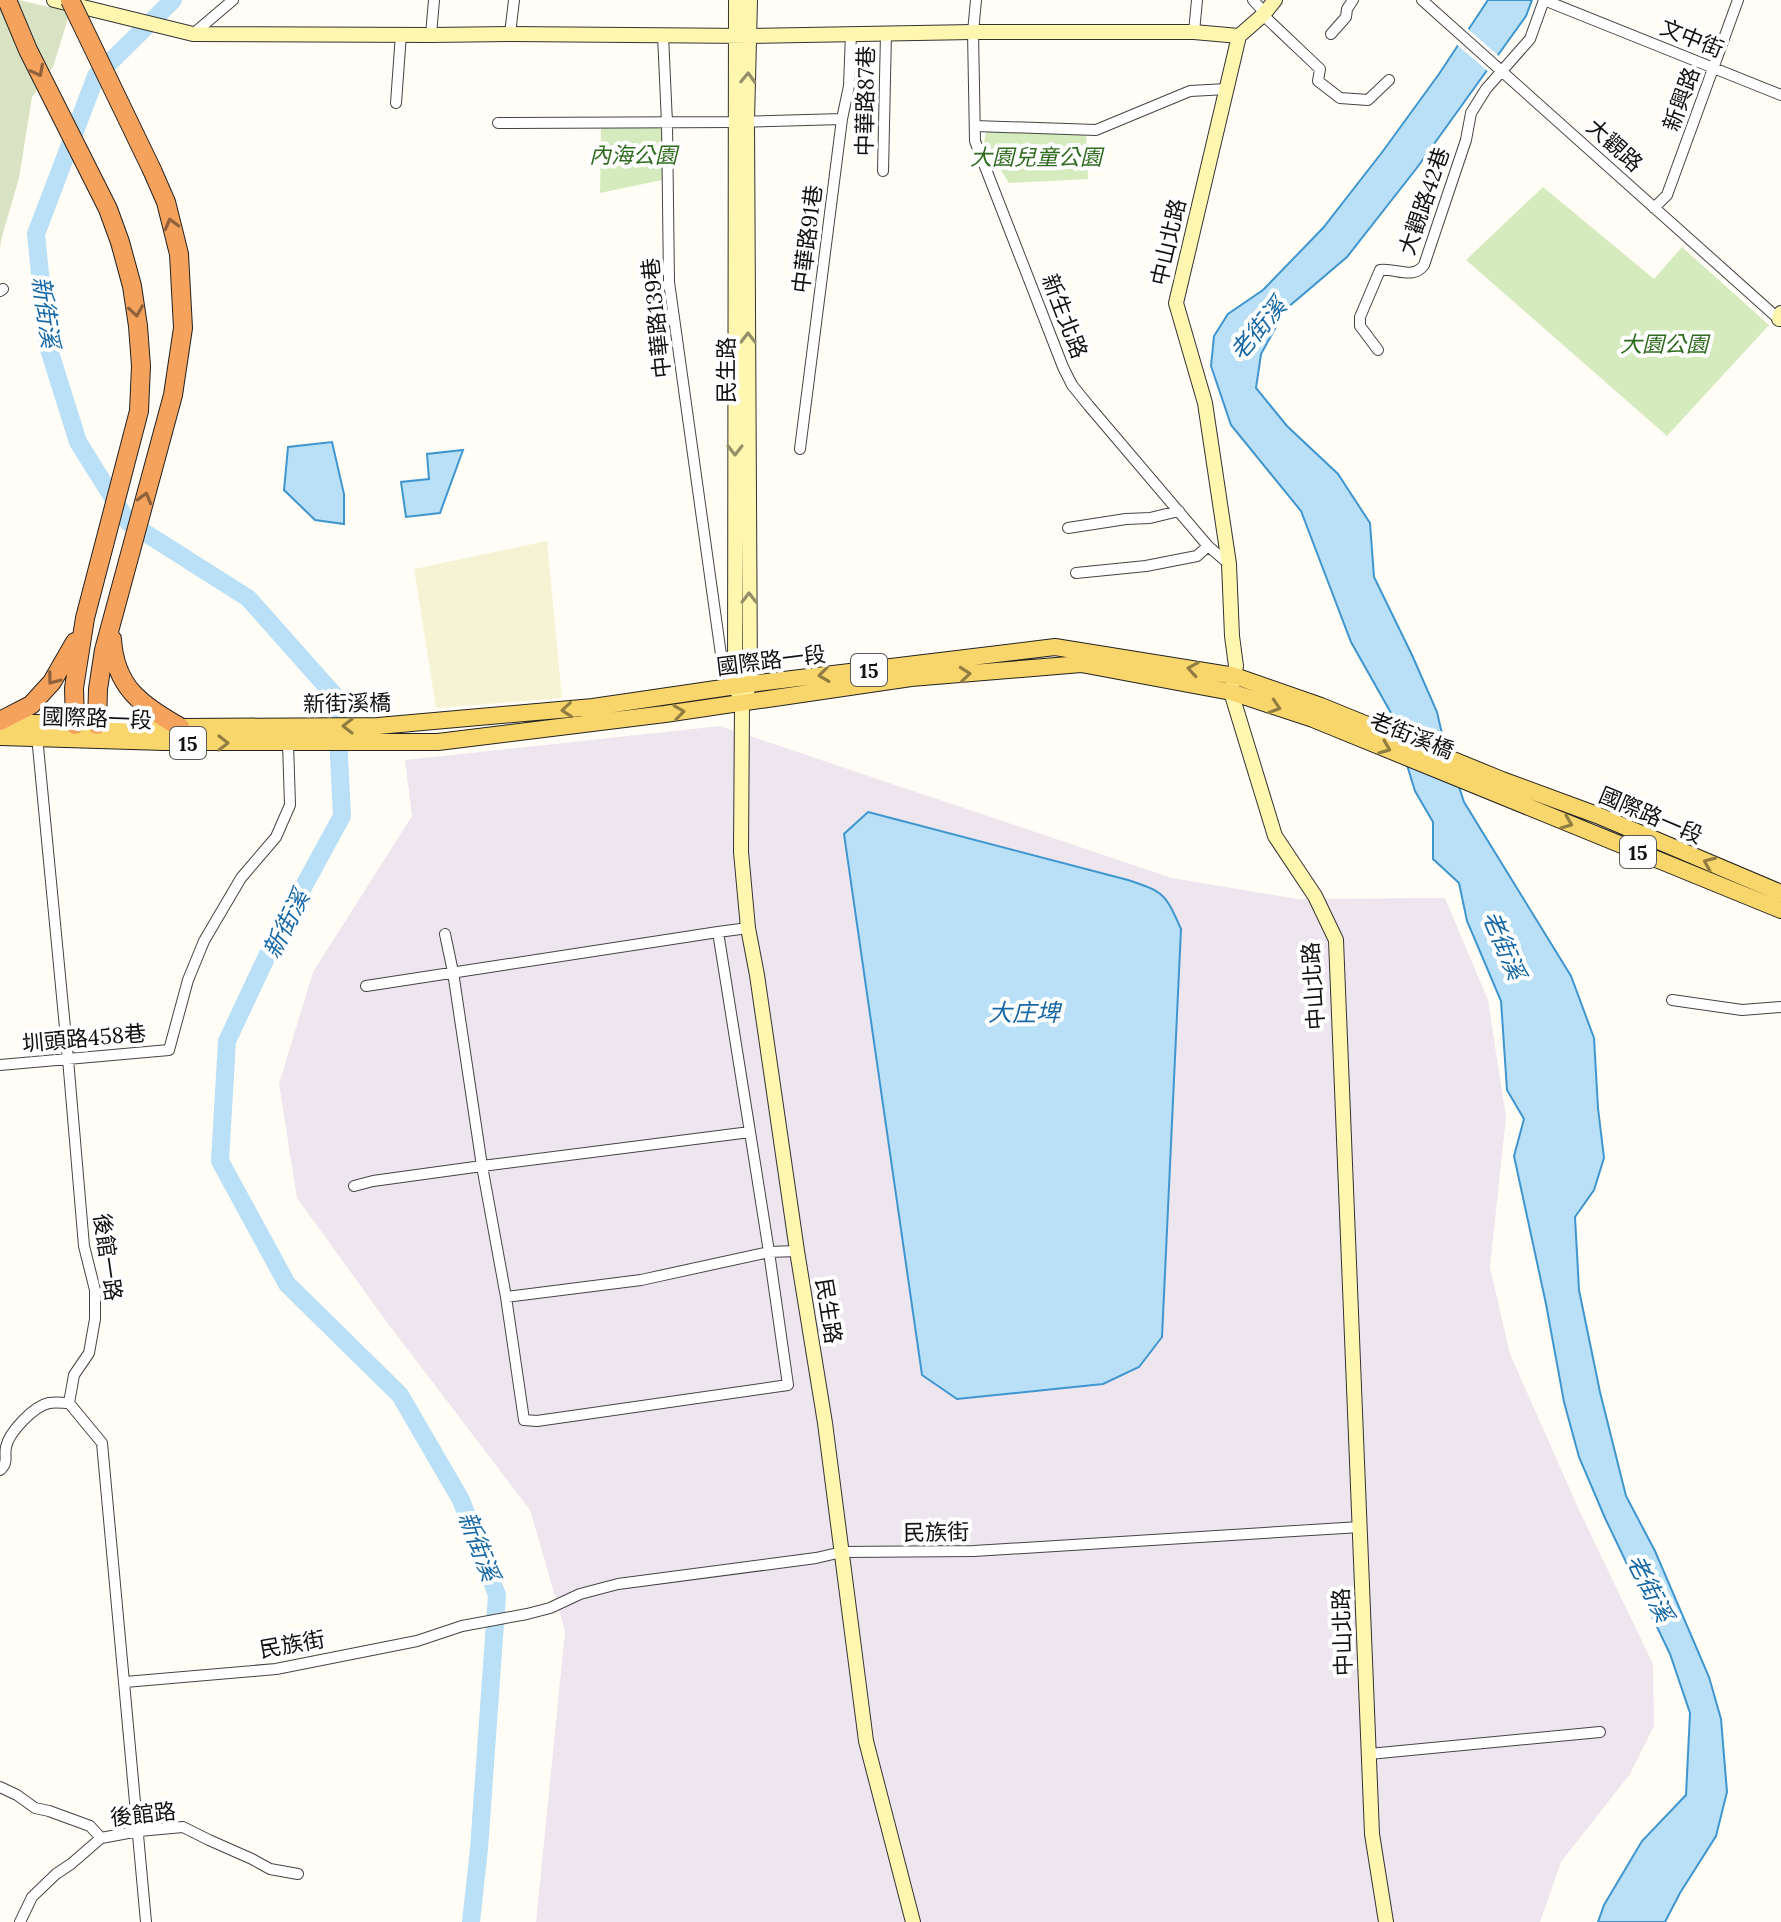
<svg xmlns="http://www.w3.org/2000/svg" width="1781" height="1922" font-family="Lora,'Noto Sans TC',serif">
  <rect width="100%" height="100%" fill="#fffdf5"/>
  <path fill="#eee6ef" d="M720 726 1172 878 1297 899 1445 898 1488 1000 1506 1117 1490 1267 1510 1354 1580 1512 1653 1664 1654 1726 1630 1774 1561 1862 1540 1922H536L565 1631 530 1510 386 1321 297 1198 279 1084 313 972 412 816 405 760Z"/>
  <path fill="#f6f3d4" d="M547 541 562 698 436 708 414 569Z"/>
  <path fill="#d5ebbd" d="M601 123H667V179L600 193Z
    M1086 130 1088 179 1009 183 984 143 986 131Z
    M1543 187 1654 279 1682 247 1769 325 1667 436 1466 260Z"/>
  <path fill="#d9e3c4" d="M0 0H19L70 12 53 67 32 97 19 178 1 240 0 251Z"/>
  <path fill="#b9e0f7" stroke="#3f96cf" stroke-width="2" d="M1488 0H1532L1526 16 1416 169 1347 257 1286 309 1261 354 1256 388 1287 426 1338 474 1370 523 1374 577 1412 655 1437 712 1443 738 1464 802 1571 976 1594 1038 1598 1108 1604 1158 1594 1190 1575 1217 1579 1290 1600 1392 1626 1496 1655 1551 1709 1677 1721 1719 1727 1792 1716 1836 1680 1893 1665 1922H1598L1604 1905 1642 1841 1686 1795 1690 1713 1670 1654 1605 1518 1579 1457 1564 1402 1546 1304 1514 1156 1524 1119 1507 1090 1501 1001 1467 921 1459 883 1433 859V822L1415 791 1391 713 1351 642 1301 511 1231 425 1211 366 1214 336 1228 314 1263 290 1323 228 1383 151 1439 74Z
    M332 442 344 494V524L315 520 284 490 288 447Z
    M463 450 440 513 406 517 401 482 429 479 427 454Z
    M868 812 1128 880C1164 892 1165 893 1181 929L1162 1337 1139 1367 1103 1384 957 1399 922 1375 844 834Z"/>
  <path fill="#fffdf5" d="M1466 27 1501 58 1490 73 1455 43Z"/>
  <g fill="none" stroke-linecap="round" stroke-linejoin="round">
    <path stroke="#b9e0f7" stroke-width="18" d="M173 0 96 76 36 234 47 343 78 442 128 522 248 598 336 697 342 816 276 937 227 1041 220 1161 287 1284 400 1395 461 1500 497 1595 479 1849 471 1922"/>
    <defs>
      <path id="street" d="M976 0 973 32 975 141 1063 367 1072 385 1089 406 1208 546 1229 564
        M1253 0 1265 13
        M1422 0 1781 321
        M1544 0 1781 95
        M1263 15 1320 69 1318 81 1340 98 1368 100 1389 80
        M1194 32 1197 0
        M193 34 233 0
        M510 34 514 0
        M1331 34 1346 17 1347 9 1353 0
        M431 35 434 0
        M663 35 667 123 669 282 723 669 735 686
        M396 103 401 34
        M498 123 735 122 842 119
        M975 126 1096 130 1190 91 1227 89
        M883 171 886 33
        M1654 208 1667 195 1738 0
        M0 291 3 289
        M1378 350 1360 326V317L1380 270C1396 268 1413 280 1424 265L1466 140 1471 113 1486 89 1530 39 1544 0
        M800 449 842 119 849 86 851 34
        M1068 528 1126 519 1150 518 1179 511
        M1076 573 1146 566 1197 556 1208 546
        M37 736 68 1059 84 1246 95 1290V1319L89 1353 74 1375 69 1403 102 1443 146 1922
        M718 932 748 928
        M366 986 718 932 750 1132
        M1672 1000 1742 1010 1781 1007
        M0 1065 169 1050 188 980 204 941 241 878 276 837 290 805 288 743
        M750 1132 769 1252 788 1385 537 1421 524 1420 506 1297 482 1166Z
        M354 1186 373 1181 482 1166 453 972 445 934
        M506 1297 641 1280 769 1252 797 1251
        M0 1470C9 1462 4 1457 6 1447 9 1432 34 1406 49 1403 55 1402 63 1403 69 1403
        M125 1682 276 1669 417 1641 462 1626 527 1614 550 1608 580 1594 618 1584 816 1558 842 1552 974 1551 1360 1527
        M1369 1754 1600 1732
        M0 1787 17 1795 35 1808 49 1811 90 1826 101 1838
        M20 1922 32 1897 56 1874 71 1864 101 1838 139 1831 183 1827 209 1840 252 1859 270 1869 298 1874"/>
      <path id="secondary" d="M54 0 193 34 431 35 510 34 750 36 973 32H1194L1239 36
        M736 0 735 686 739 695
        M750 0 747 121 750 684 742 703 741 852 748 928 757 975 797 1251 825 1423 866 1741 913 1922
        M1275 0 1263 15 1239 36 1176 303 1205 403 1229 564 1232 636 1236 666 1231 692 1275 836 1315 896 1336 940 1372 1834 1386 1922
        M1779 319 1781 313"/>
      <path id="primary" d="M0 722 180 727 378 726 593 707 750 684 1055 647 1235 676 1321 706 1502 780 1597 815 1781 893
        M0 737 164 742H438L665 714 911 678 1081 664 1231 692 1313 719 1781 910"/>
      <path id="highway" d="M7 0 28 50 108 209 120 242 132 286 138 326 141 366 139 411 85 618 74 688 75 725
        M112 639C115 687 141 705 180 727
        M0 721 31 705 52 682 75 642
        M97 725 98 689 104 650 173 395 183 328 179 254 166 202 152 170"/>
    </defs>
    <use href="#street" stroke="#444" stroke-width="12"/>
    <use href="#secondary" stroke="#333" stroke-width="16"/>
    <use href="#primary" stroke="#222" stroke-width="18"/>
    <use href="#highway" stroke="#222" stroke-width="20"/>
    <use href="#street" stroke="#fff" stroke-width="10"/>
    <use href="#secondary" stroke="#fff6b0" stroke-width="14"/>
    <use href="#primary" stroke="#f9d66b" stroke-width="16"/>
    <use href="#highway" stroke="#f5a25d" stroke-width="18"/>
    <defs>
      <path id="highway-bridge" d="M70 0 152 170"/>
    </defs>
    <use href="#highway-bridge" stroke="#222" stroke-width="20" stroke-linecap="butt"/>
    <use href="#highway-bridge" stroke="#f5a25d" stroke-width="18"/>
  </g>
  <defs><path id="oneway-chevron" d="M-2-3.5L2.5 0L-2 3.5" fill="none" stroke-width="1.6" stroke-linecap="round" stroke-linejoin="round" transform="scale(2)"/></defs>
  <g stroke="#8e613b">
    <use href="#oneway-chevron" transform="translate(38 71) rotate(63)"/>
    <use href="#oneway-chevron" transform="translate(171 224) rotate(-105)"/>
    <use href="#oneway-chevron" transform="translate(136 311) rotate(81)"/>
    <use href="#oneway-chevron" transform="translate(145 498) rotate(-74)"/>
    <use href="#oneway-chevron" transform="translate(53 679) rotate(127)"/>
  </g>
  <g stroke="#948f68">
    <use href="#oneway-chevron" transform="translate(748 78) rotate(-88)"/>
    <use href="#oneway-chevron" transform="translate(748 338) rotate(-90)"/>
    <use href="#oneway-chevron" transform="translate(735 450) rotate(90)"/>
    <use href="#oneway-chevron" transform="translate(749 598) rotate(-90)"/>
  </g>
  <g stroke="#917d42">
    <use href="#oneway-chevron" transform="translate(1193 669) rotate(-171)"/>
    <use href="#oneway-chevron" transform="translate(965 674) rotate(-5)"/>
    <use href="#oneway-chevron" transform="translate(824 675) rotate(173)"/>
    <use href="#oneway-chevron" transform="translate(1275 707) rotate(18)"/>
    <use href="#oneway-chevron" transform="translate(567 710) rotate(175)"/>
    <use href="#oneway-chevron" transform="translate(679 712) rotate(-8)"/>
    <use href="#oneway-chevron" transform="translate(348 726) rotate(180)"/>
    <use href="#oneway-chevron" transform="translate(223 743)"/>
    <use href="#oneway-chevron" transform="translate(1385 748) rotate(22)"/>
    <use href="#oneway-chevron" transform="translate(1567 823) rotate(22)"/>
    <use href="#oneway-chevron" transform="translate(1709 863) rotate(-157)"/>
  </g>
  <g text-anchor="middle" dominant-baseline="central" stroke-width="8" stroke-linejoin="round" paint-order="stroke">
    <g fill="#fff" stroke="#585858" stroke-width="2">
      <rect x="851" y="654" width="36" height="32" rx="6"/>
      <rect x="170" y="727" width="36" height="32" rx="6"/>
      <rect x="1620" y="836" width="36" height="32" rx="6"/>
    </g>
    <g font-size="20" font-weight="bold" fill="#111">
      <text x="869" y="670">15</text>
      <text x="188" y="743">15</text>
      <text x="1638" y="852">15</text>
    </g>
    <g font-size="22" fill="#111" stroke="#fff">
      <text transform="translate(1692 38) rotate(22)">文中街</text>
      <text transform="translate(1681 99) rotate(-70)">新興路</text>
      <text transform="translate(865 101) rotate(-89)">中華路87巷</text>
      <text transform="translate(1615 145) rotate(42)">大觀路</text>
      <text transform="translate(1424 201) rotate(-71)">大觀路42巷</text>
      <text transform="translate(807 239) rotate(-83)">中華路91巷</text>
      <text transform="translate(1168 242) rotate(-77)">中山北路</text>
      <text transform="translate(1065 316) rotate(69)">新生北路</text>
      <text transform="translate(656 318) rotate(-96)">中華路139巷</text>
      <text transform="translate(726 370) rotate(-90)">民生路</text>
      <text transform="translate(771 660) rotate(-7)">國際路一段</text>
      <text transform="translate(347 703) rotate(-1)">新街溪橋</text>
      <text transform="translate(97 718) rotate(2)">國際路一段</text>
      <text transform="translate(1412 735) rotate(22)">老街溪橋</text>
      <text transform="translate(1651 815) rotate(23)">國際路一段</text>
      <text transform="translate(1313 986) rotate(-94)">中山北路</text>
      <text transform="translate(84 1038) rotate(-5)">圳頭路458巷</text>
      <text transform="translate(108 1257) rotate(82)">後館一路</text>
      <text transform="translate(829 1311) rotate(81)">民生路</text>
      <text transform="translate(936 1532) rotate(-1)">民族街</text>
      <text transform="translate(1342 1632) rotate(-92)">中山北路</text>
      <text transform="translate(292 1644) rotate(-10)">民族街</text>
      <text transform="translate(143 1814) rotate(-6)">後館路</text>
    </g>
    <g font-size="22" font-style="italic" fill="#2f6b1f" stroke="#fff">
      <text x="633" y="155">內海公園</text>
      <text x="1036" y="157">大園兒童公園</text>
      <text x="1664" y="344">大園公園</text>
    </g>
    <g font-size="24" font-style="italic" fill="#1768a6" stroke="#fff">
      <text transform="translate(46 312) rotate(82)">新街溪</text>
      <text transform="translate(1258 329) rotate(-50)">老街溪</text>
      <text transform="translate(286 924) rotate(-63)">新街溪</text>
      <text transform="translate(1504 945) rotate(67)">老街溪</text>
      <text x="1024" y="1012">大庄埤</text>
      <text transform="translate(479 1546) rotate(69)">新街溪</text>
      <text transform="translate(1650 1588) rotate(63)">老街溪</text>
    </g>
  </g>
</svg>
